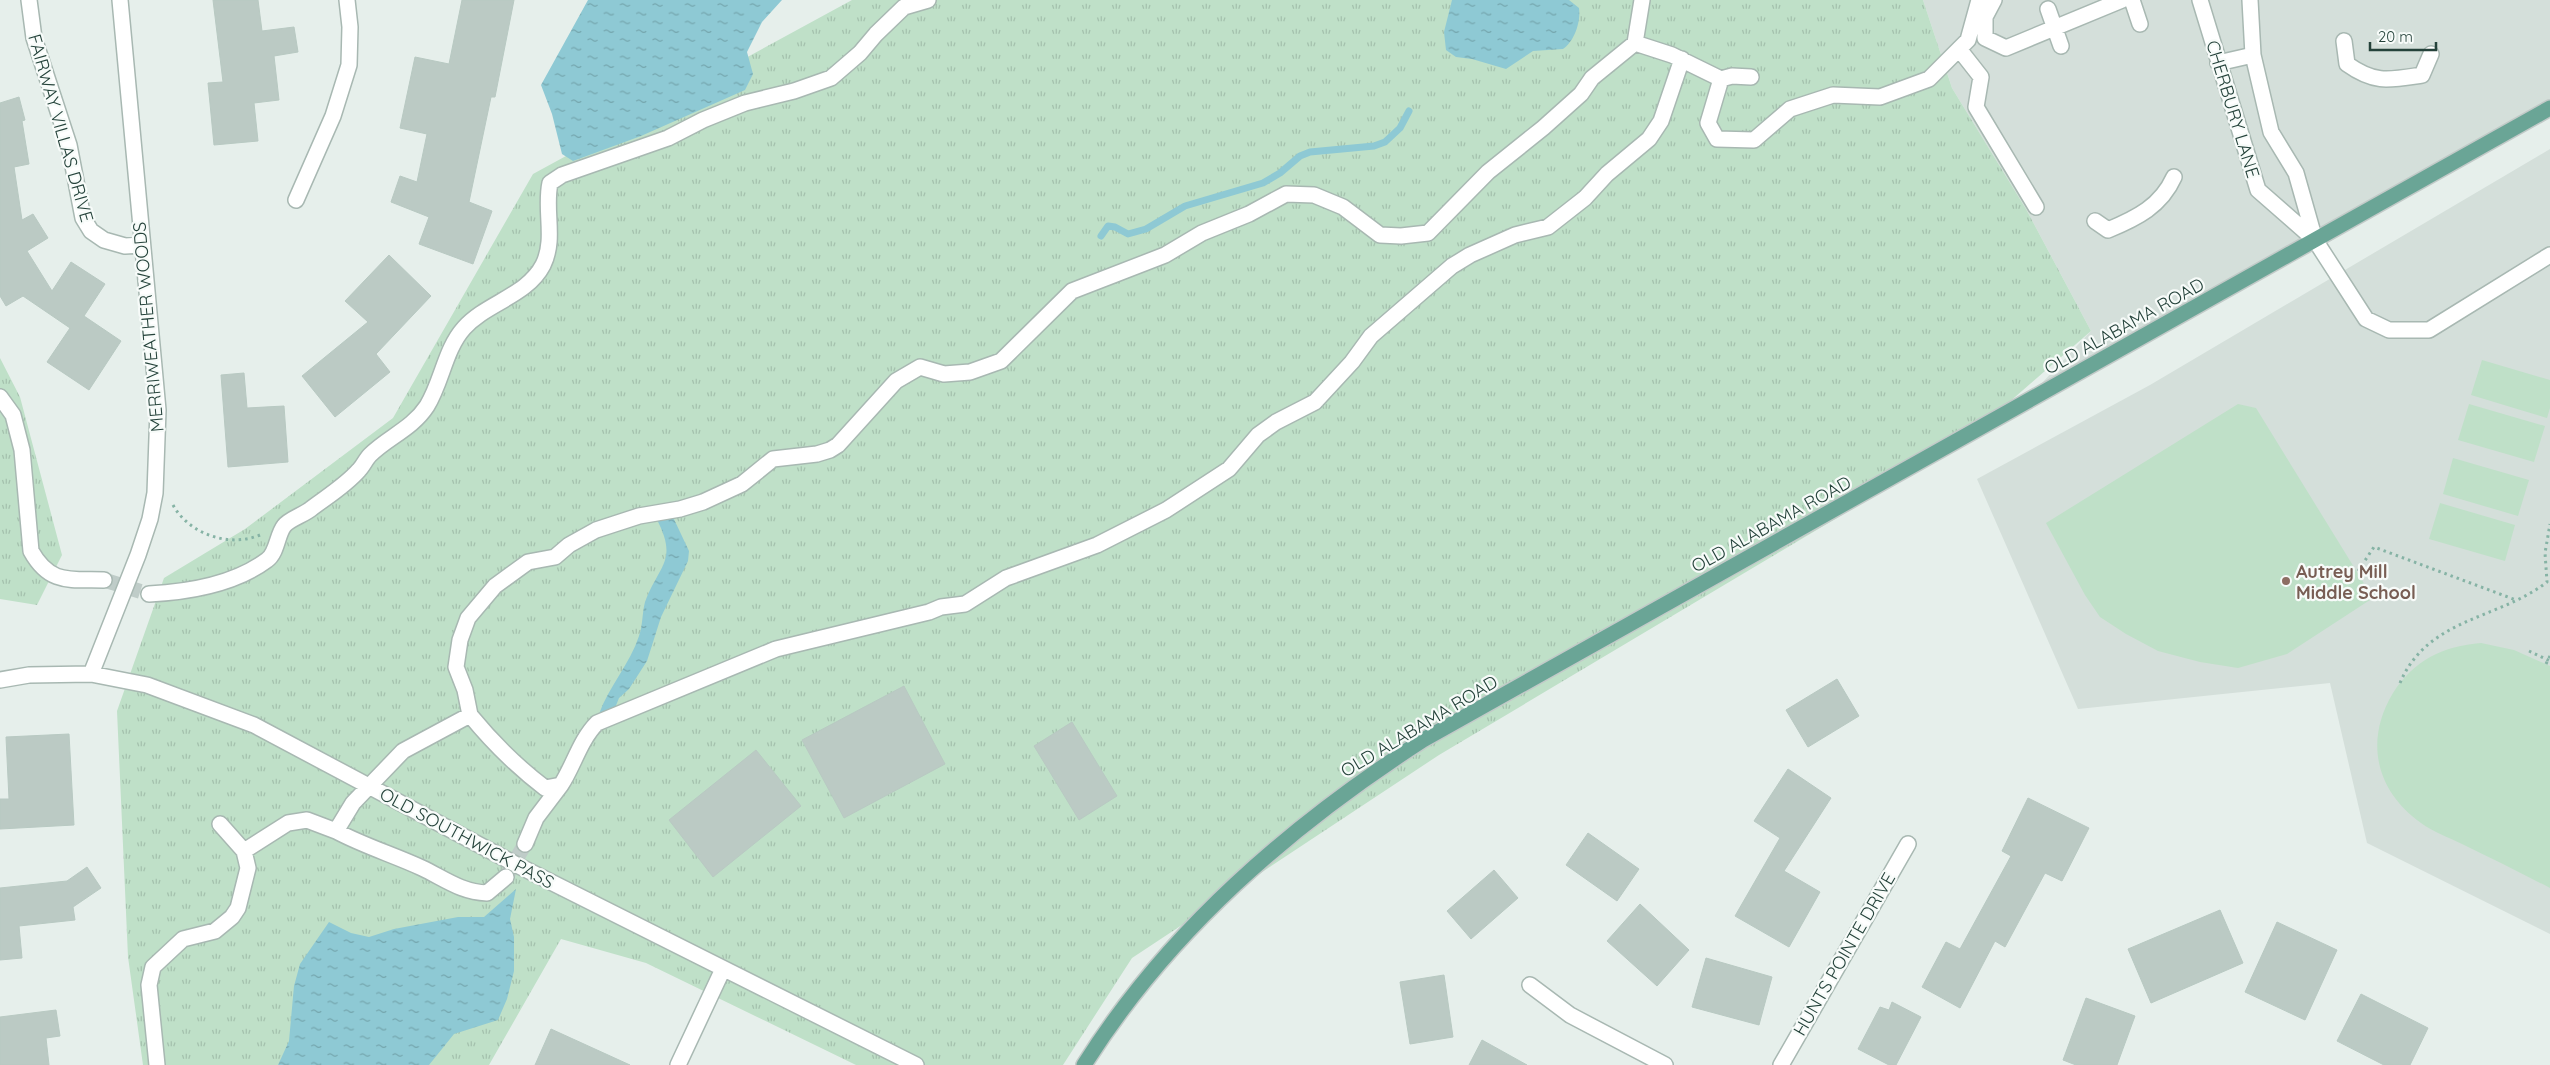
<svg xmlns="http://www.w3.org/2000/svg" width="2550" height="1065" font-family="Quicksand,sans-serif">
  <defs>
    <pattern id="grass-tufts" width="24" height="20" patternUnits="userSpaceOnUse" patternTransform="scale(1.25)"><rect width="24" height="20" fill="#bfe0c8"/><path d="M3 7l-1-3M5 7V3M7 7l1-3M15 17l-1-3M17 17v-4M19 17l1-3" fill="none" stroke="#a4c1ad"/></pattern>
    <pattern id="water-ripples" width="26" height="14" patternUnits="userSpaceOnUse" patternTransform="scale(1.25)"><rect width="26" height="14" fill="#8ec9d4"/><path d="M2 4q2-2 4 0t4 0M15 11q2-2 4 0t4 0" fill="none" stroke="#74a5ad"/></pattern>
  </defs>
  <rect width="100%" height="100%" fill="#e6efeb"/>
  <path fill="#d4dfda" d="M1923 0H2550V109L2334 239 2007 420 2091 331 2026 209 1952 88Z
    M2550 149V934L2367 843 2330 683 2078 709 1977 479 2150 385Z"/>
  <path fill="url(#grass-tufts)" d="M852 0H1923L1952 88 2026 209 2091 331 1961 444 1439 755 1132 958 1063 1065H856L646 963 561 939 489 1065H143L128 957 117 711 164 578 245 529 393 418 533 174Z
    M0 358 20 397 62 555 37 605 0 599Z"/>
  <path fill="#bfe0c8" d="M2482 360 2550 380V408L2547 418 2471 395Z
    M2238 404 2256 408 2373 598 2287 654 2238 668 2200 662 2158 651 2126 634 2100 617 2085 595 2046 523Z
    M2469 404 2545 426 2534 462 2458 440Z
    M2453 458 2529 480 2518 516 2443 494Z
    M2440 503 2515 525 2505 561 2429 539Z
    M2481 643 2514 650 2550 666V888C2521 873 2491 858 2462 844 2448 837 2433 832 2421 823 2376 791 2364 741 2393 693 2414 660 2443 646 2481 643Z"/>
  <path fill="url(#water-ripples)" d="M588 0H782L762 22 747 52 753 74 745 90 641 136 573 161 562 154 552 114 541 85Z
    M1452 0H1569L1579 8C1581 22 1574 42 1563 49L1533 51 1506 69 1472 59 1456 57 1446 50 1444 32Z
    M672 515 689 551 688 561 661 617 647 661 629 689 619 698 615 708 599 714C609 686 630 664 639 636 643 625 642 613 645 602 659 564 679 561 656 518Z
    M516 889 510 919 514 937V971L507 999 498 1020 454 1034 429 1065H278L289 1041 294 986 300 964 329 922 351 933 369 937 394 929 458 917H484Z"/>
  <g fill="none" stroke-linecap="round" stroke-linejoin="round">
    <path stroke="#8ec9d4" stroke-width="7" d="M1101 236 1108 226 1115 227 1128 234 1146 229 1185 206 1263 183 1280 173 1300 156 1310 152 1374 146 1385 142 1400 128 1409 111"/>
  </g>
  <path fill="#bbcac4" stroke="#b8c9c2" d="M213 0H258L262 31 294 27 298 52 274 56 279 100 254 103 258 141 214 145 208 83 223 82Z
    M462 0H514L495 97H491L469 202 492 211 473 264 419 244 429 217 391 202 400 176 417 182 427 134 400 128 415 57 449 64Z
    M19 97 25 120 22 121 29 164 14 167 22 220 33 214 48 238 27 251 52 291 71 262 105 284 84 316 121 341 89 390 47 362 70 328 23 296 6 306 0 296V103Z
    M389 255 431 296 376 354 390 372 335 417 302 376 368 322 345 301Z
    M244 373 247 408 284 406 288 462 228 467 221 375Z
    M1837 679 1859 716 1808 747 1786 710Z
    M904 686 945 764 844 818 802 740Z
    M1072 722 1117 796 1079 820 1034 746Z
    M69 734 74 825 0 829V799H9L6 737Z
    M756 750 801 806 713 877 669 820Z
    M1788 769 1831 798 1784 871 1820 892 1789 947 1735 916 1780 838 1754 821Z
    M2028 798 2089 828 2062 881 2045 873 2005 947 1995 941 1960 1008 1922 987 1946 942 1960 949 2011 856 2002 851Z
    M1588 833 1639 869 1617 901 1566 865Z
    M87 867 101 888 73 907 75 920 19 926 22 958 0 960V888L67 881Z
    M1494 870 1518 898 1471 939 1447 911Z
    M1640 904 1689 950 1657 986 1607 941Z
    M2220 910 2243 963 2151 1003 2128 949Z
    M2277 922 2337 950 2305 1020 2245 992Z
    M1706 958 1772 977 1759 1025 1692 1007Z
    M1444 975 1453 1037 1410 1044 1400 982Z
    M2361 994 2428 1028 2410 1065H2384L2337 1041Z
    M2086 998 2135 1016 2117 1065H2076L2063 1060Z
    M1892 1002 1921 1017 1896 1065H1889L1858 1049 1880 1007 1889 1010Z
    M56 1010 60 1036 46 1038 49 1065H0V1017Z
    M551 1029 630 1065H535Z
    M1482 1040 1527 1065H1469Z"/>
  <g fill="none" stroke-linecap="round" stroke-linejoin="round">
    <path stroke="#bfccc8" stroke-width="15" stroke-dasharray="15 8" stroke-linecap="butt" d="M104 580 149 594
      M506 877 525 844"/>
    <defs>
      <path id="minor" d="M29 0 34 38 69 145 83 218 91 231 104 240 125 246 142 245
        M1994 0 1985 17V38L2006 48 2122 0
        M2132 0 2140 24
        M2200 0 2258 190 2315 240 2366 319 2389 330H2429L2550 255
        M2250 0 2253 55 2271 132 2296 173 2315 240
        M2048 9 2061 46
        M2344 41 2347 64C2375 84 2389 80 2422 75L2431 54
        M1635 43 1642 0
        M1959 49 1981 77 1976 107 2036 207
        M2218 63 2253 55
        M1721 79 1732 76 1751 77
        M296 200 333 116 349 65 350 27 347 0
        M2095 221 2108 230C2137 218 2161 206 2174 177
        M0 397 13 415 22 450 31 551C50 585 70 579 104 580
        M149 594C188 592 235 584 267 560 277 553 277 535 284 526 289 519 304 515 312 508 328 496 346 485 359 470 363 466 366 459 370 455 388 437 412 429 427 406 442 382 445 349 464 328 486 303 527 296 543 265 556 239 544 210 550 183L562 175 668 138 703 120 745 103 794 91 831 78 860 53 876 34 904 7 928 0
        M91 674 138 555 150 519 155 493 158 410 120 0
        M0 680 29 675 91 674 147 685 254 725 517 865 916 1065
        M470 715C493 743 516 766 545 788L561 785C574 765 580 740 597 723L776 649 929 612 941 607 965 604 1006 578 1097 545 1166 510 1229 469 1258 435 1276 422 1315 402 1352 362 1371 336 1452 266 1470 255 1515 235 1548 227 1585 198 1607 174 1649 139 1661 121 1682 59
        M220 824 244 851 288 823 307 820 336 831 353 803 403 751 470 715 465 690 456 667 460 640 468 618 495 586 528 562 555 557 569 545 596 530 639 516 680 509 703 502 742 484 773 459 817 454 830 450 838 445 896 381 920 367 944 374 970 372 1001 361 1072 291 1165 255 1202 233 1249 214 1286 194 1314 195 1343 207 1380 235 1401 236 1428 233 1488 172 1543 128 1581 94 1592 78 1635 43 1672 55 1721 79 1708 123 1717 139 1754 140 1790 109 1833 95 1880 97 1929 79 1968 40 1979 0
        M336 831C364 846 394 855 422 868 445 879 461 892 487 893L506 877
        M525 844 536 818 561 785
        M1530 985 1570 1015 1665 1065
        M157 1065 149 985 153 967 183 939 215 931 232 917 238 908 248 868 244 851
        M678 1065 723 969
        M1781 1065 1908 844"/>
      <path id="major" d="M1084 1065C1169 930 1290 826 1423 740L2550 108"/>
    </defs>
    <use href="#minor" stroke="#a8b8b2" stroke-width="18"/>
    <use href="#major" stroke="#c2cac8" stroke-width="18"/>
    <path stroke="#86b3a5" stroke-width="3" stroke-dasharray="2.5 4" stroke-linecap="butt" d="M173 505C189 534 229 548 260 535
      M2358 571 2374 547 2516 600
      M2529 651 2550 661
      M2546 664 2550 656
      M2400 683C2428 617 2498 620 2547 582L2545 553 2550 524"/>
    <use href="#minor" stroke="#fff" stroke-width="15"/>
    <use href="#major" stroke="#6aa596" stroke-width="15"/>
  </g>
  <circle fill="#8d6e63" stroke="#f7fbf9" stroke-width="2" cx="2286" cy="581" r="5"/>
  <g text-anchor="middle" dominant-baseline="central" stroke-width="4.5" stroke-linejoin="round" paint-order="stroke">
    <g font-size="18" fill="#24423a" stroke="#f7fbf9">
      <text transform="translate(2233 109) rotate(73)">CHERBURY LANE</text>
      <text transform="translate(61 128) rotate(74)">FAIRWAY VILLAS DRIVE</text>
      <text transform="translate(2124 326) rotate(-29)">OLD ALABAMA ROAD</text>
      <text transform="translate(148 327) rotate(-95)">MERRIWEATHER WOODS</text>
      <text transform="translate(1771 524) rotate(-29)">OLD ALABAMA ROAD</text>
      <text transform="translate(1419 726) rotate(-31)">OLD ALABAMA ROAD</text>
      <text transform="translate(467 838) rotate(28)">OLD SOUTHWICK PASS</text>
      <text transform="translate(1844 954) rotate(-60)">HUNTS POINTE DRIVE</text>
    </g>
    <g font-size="18" font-weight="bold" fill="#785e54" stroke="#f7fbf9" text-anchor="start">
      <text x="2296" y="571">Autrey Mill<tspan x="2296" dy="21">Middle School</tspan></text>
    </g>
  </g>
  <path d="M2370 42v8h66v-8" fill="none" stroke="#24423a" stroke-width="2.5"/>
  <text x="2378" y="42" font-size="15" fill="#24423a" stroke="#f7fbf9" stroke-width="4" paint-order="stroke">20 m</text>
</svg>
